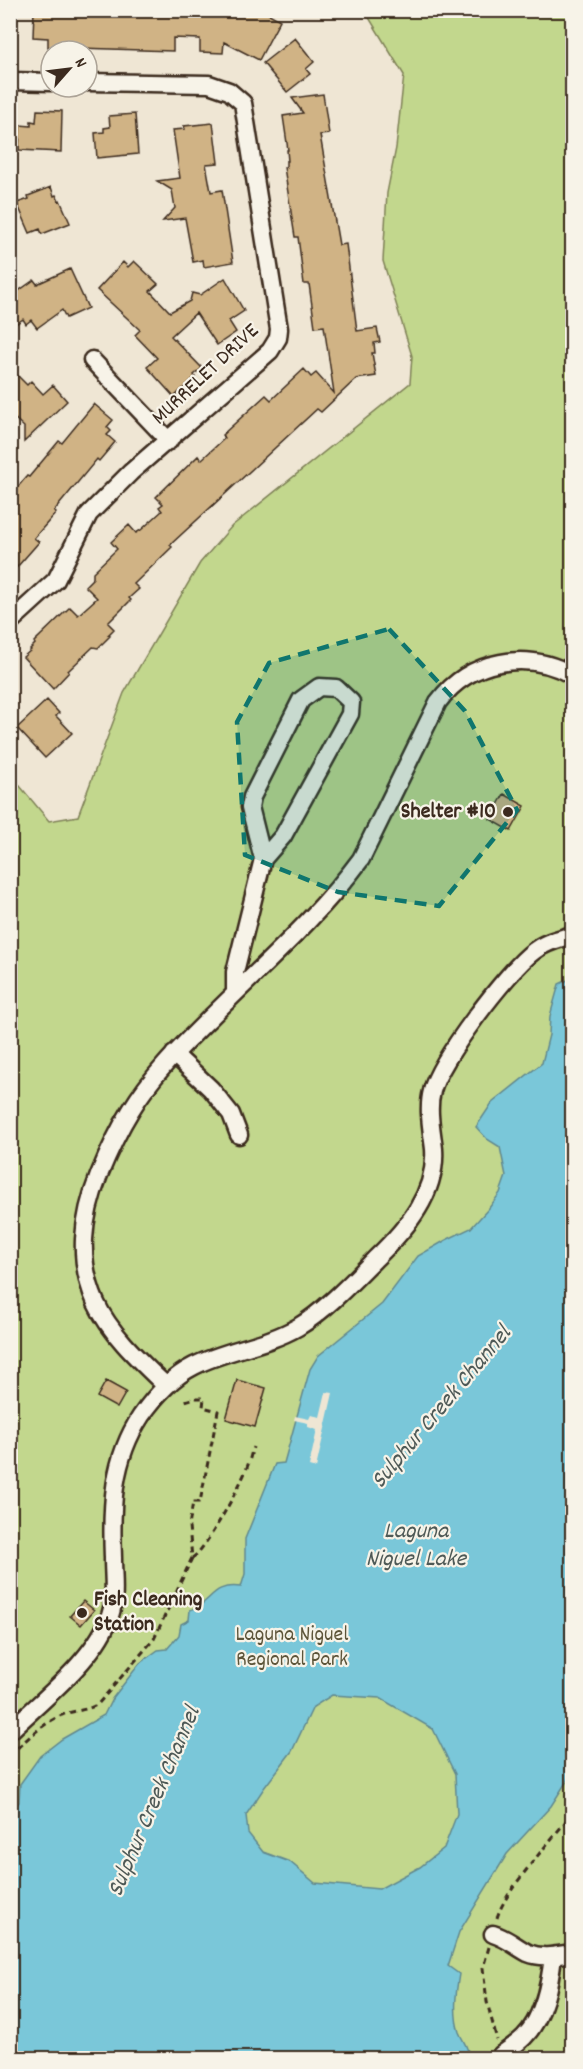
<svg xmlns="http://www.w3.org/2000/svg" width="583" height="2069" font-family="Dekko,sans-serif">
  <rect width="100%" height="100%" fill="#efe6d4"/>
  <filter id="ink" filterUnits="userSpaceOnUse"><feTurbulence type="fractalNoise" baseFrequency=".0167" numOctaves="2"/><feDisplacementMap in="SourceGraphic" scale="12" xChannelSelector="R" yChannelSelector="G"/><feConvolveMatrix kernelMatrix="1 2 1 2 8 2 1 2 1" color-interpolation-filters="sRGB"/></filter>
  <g filter="url(#ink)">
    <path fill="#c2d78d" stroke="#7e8056" stroke-width="1.5" d="M365 11H572V2058H11L10 774 49 821 78 816 124 693 200 563 232 526 410 383 412 356 383 261 387 193 396 148 404 75Z"/>
    <path fill="#7ac7d9" stroke="#61888e" stroke-width="1.5" fill-rule="evenodd" d="M572 978V1773L551 1806 507 1854 459 1932 448 1966 459 1974C456 1992 453 2014 459 2032 463 2042 469 2047 469 2058H11L10 1814 19 1802 20 1784 40 1756 62 1739 104 1715 112 1699 140 1663 158 1650 167 1649 179 1635 181 1624 189 1620 190 1610C213 1603 210 1583 241 1587L245 1574V1539L275 1464 284 1463 310 1369 318 1356 382 1304 418 1256 446 1240 471 1228 489 1208 500 1193 506 1176 500 1147 487 1139 476 1127 492 1103 542 1063 549 1035 550 1016 559 984ZM332 1695 380 1698 433 1729 455 1774 457 1814 444 1848 420 1867 379 1889 315 1883 290 1862 263 1852 248 1833 246 1815 264 1788 292 1751 313 1707Z"/>
    <path fill="#efe6d4" d="M326 1392 333 1393 316 1468 309 1466 317 1430 308 1427V1423L294 1420 295 1416 309 1419 311 1415 320 1417Z"/>
    <path fill="#d0b385" stroke="#3b2a1e" stroke-width="1.5" d="M34 10 239 12 240 10H262L280 20 259 60 224 42 223 53 200 52V39L173 38V51L48 47V38L33 37Z
      M295 38 314 62 306 69 310 74 287 92 263 63Z
      M323 94 329 134 320 135 339 245 346 244 357 331 377 328 380 342 374 343 375 353H372L376 376 356 379 321 412 317 409 170 545 172 547 134 584 139 589 129 598 131 600 108 623 114 629 108 635 110 636 98 648 93 647 68 671 69 672 53 689 23 657 31 650 30 649 35 644 34 642 70 607 78 615 97 598 85 586 93 578V572L117 549 111 542 129 525 136 533 141 530 162 511 159 507 163 504 156 497 198 456 201 460 225 438 222 435 266 395 271 400 304 369 311 377 316 373 334 393 324 326 315 327 309 284H304L298 237H295L284 167H286V161H288L287 150H288L283 116 303 113 292 98Z
      M37 110 62 111 61 152 19 150 20 125 31 126V121L36 122Z
      M135 114 138 154 97 158 95 133 104 132V128L110 127 109 116Z
      M213 123 218 163 206 164 211 192 222 190 233 262 204 267 203 260 193 262 185 218 163 221 175 208 172 190 157 181 180 178 173 130 185 129 184 126Z
      M51 187 54 196 56 195 59 201 60 200 70 223 42 234 40 229 30 233 17 203 29 199 28 196Z
      M134 261 158 284 150 291 170 312 190 301 192 293 200 295 225 278 244 311 229 321 236 332 217 345 196 313 171 336 202 368 194 375 195 377 174 397 147 367 157 358 135 335 140 330 97 290 123 262 128 267Z
      M70 269 88 308 66 318 62 310 37 328 31 320 26 324 23 319 10 328V297L34 280 37 284Z
      M10 368 27 385 31 381 43 394 53 385 67 401 24 442V427L10 414Z
      M94 404 113 420 107 427 111 431 107 435 115 442 99 461 97 459 54 511 56 513 34 538 39 542 10 575V496L27 476 29 477 59 441 62 443Z
      M47 700 59 713 56 716 72 733 45 758 17 728Z
      M504 794 525 806 511 831 490 819Z
      M237 1380 266 1388 255 1427 226 1419Z
      M106 1381 126 1392 117 1408 97 1397Z
      M83 1601 94 1610 81 1625 70 1616Z"/>
    <g fill="none" stroke-linecap="round" stroke-linejoin="round">
      <defs>
        <path id="minor" d="M10 81 51 82
          M92 360 169 441
          M10 622 56 580 89 514 131 472 270 351 278 338 279 329 243 103 229 91 209 84 87 82
          M235 992V972L263 859 283 836 350 714 351 702 336 688 319 687 301 700 252 797 250 807 263 859
          M174 1054 211 1089 231 1114 239 1135
          M166 1386C141 1362 111 1335 96 1303 77 1260 82 1218 99 1175 108 1153 118 1131 131 1110 152 1075 182 1046 211 1017 261 967 319 916 361 859L438 702C470 659 527 650 572 675
          M10 1731C42 1700 92 1661 108 1621 117 1600 113 1580 113 1558 111 1507 112 1460 141 1416 155 1396 172 1377 194 1366 227 1349 265 1346 298 1327 325 1311 355 1279 377 1257 407 1228 437 1193 434 1149 432 1131 427 1109 432 1091 439 1061 508 970 534 951 545 942 559 939 572 935
          M493 1934C507 1938 516 1947 528 1953 543 1959 557 1955 572 1953
          M501 2055C509 2049 517 2044 524 2037 544 2017 550 1983 553 1956"/>
      </defs>
      <use href="#minor" stroke="#3b2a1e" stroke-width="21"/>
      <path stroke="#3b2a1e" stroke-width="3" stroke-dasharray="6 4.5" stroke-linecap="butt" d="M192 1558C205 1551 240 1486 246 1470 249 1463 251 1454 253 1447
        M10 1755C26 1740 42 1724 62 1715 74 1710 87 1711 98 1704L154 1639 168 1609 192 1558 189 1526 193 1502H200L218 1411 203 1407 204 1398H195L185 1401
        M497 1918C504 1891 554 1838 572 1813
        M489 1947 483 1968 487 2002 497 2040"/>
      <use href="#minor" stroke="#f7f3e8" stroke-width="16"/>
    </g>
  </g>
  <path fill="#0f766e" fill-opacity="0.2" stroke="#0f766e" stroke-width="4.5" stroke-dasharray="12 8" stroke-linejoin="round" d="M389 629 465 711 517 810 439 906 338 892 245 855 237 722 269 663Z"/>
  <g fill="#3b2a1e" stroke="#f7f3e8" stroke-width="2">
    <circle cx="508" cy="812" r="6"/>
    <circle cx="82" cy="1613" r="6"/>
  </g>
  <g text-anchor="middle" dominant-baseline="central" stroke-width="4.5" stroke-linejoin="round" paint-order="stroke">
    <g font-size="22" fill="#3b2a1e" stroke="#f7f3e8">
      <text transform="translate(206 375) rotate(-43)">MURRELET DRIVE</text>
    </g>
    <g font-size="22" font-weight="bold" fill="#3b2a1e" stroke="#f7f3e8" text-anchor="end">
      <text x="496" y="812">Shelter #10</text>
      <text x="94" y="1600" text-anchor="start">Fish Cleaning<tspan x="94" dy="25">Station</tspan></text>
    </g>
    <g font-size="22" fill="#5d553a" stroke="#f7f3e8">
      <text x="292" y="1635">Laguna Niguel<tspan x="292" dy="25">Regional Park</tspan></text>
    </g>
    <g font-size="24" font-style="italic" fill="#4e5956" stroke="#f7f3e8">
      <text transform="translate(442 1408) rotate(-50)">Sulphur Creek Channel</text>
      <text x="416" y="1532">Laguna<tspan x="416" dy="28">Niguel Lake</tspan></text>
      <text transform="translate(155 1802) rotate(-67)">Sulphur Creek Channel</text>
    </g>
  </g>
  <rect width="583" height="2069" fill="none" stroke="#f7f3e8" stroke-width="36"/>
  <rect x="18" y="18" width="547" height="2033" fill="none" stroke="#3b2a1e" stroke-width="2" filter="url(#ink)"/>
  <g transform="translate(69 69) rotate(62)"><circle r="28" fill="#f7f3e8" stroke="#aca397" stroke-width="1.5"/>
  <path d="M0-4.5L10 22L0 15L-10 22Z" fill="#3b2a1e"/>
  <text y="-9" font-size="16" font-weight="bold" text-anchor="middle" fill="#3b2a1e">N</text>
  </g>
</svg>
